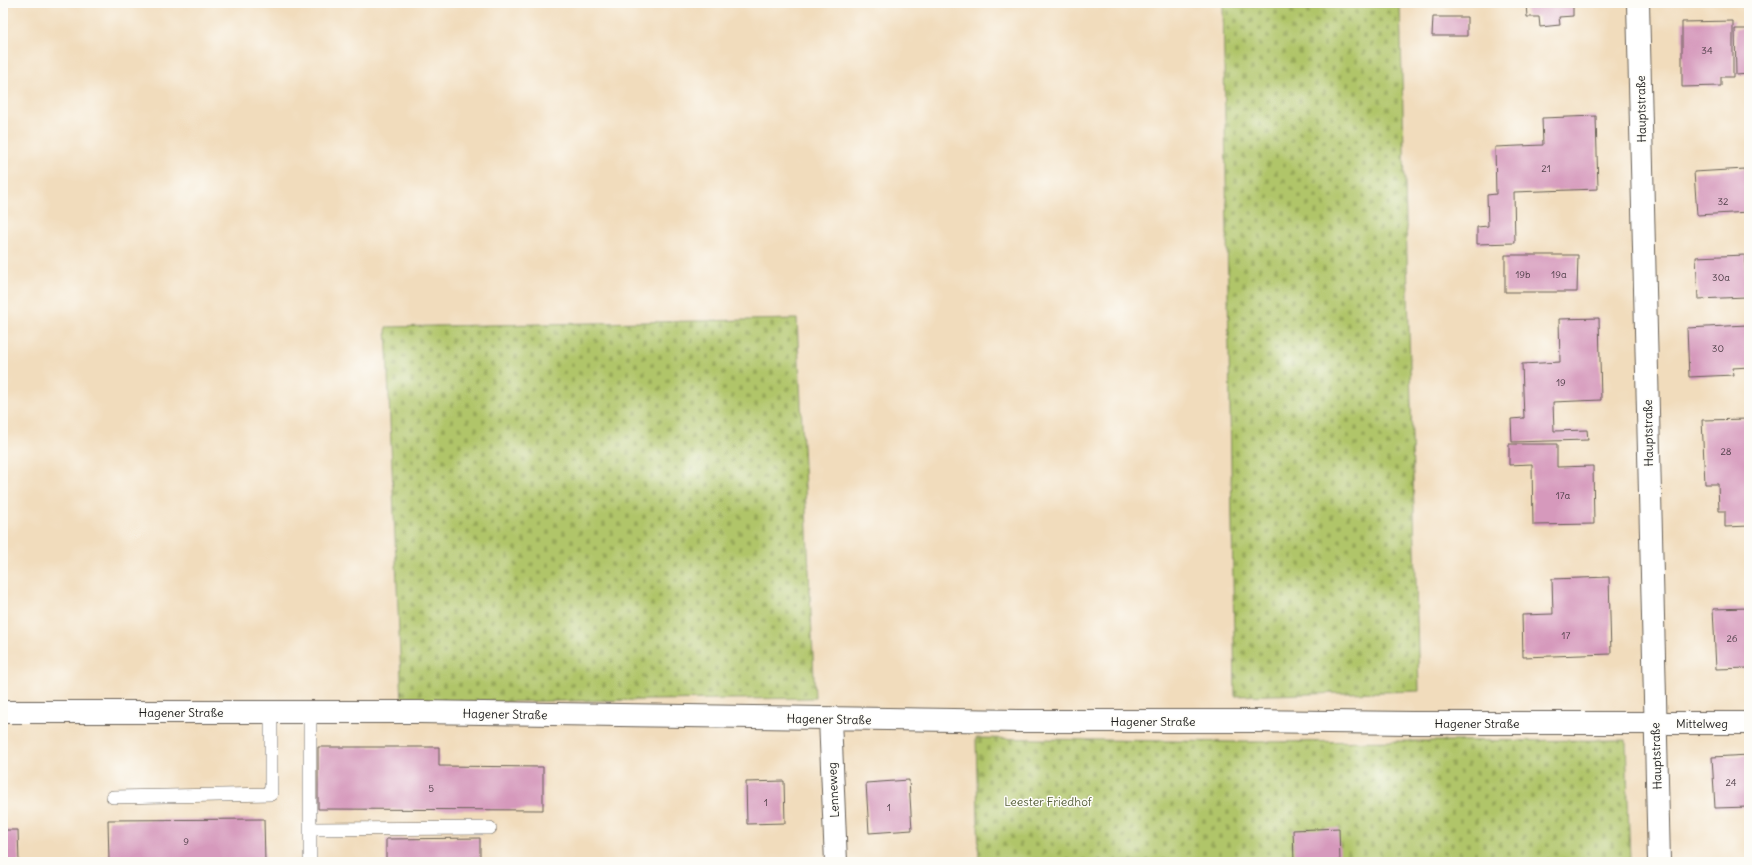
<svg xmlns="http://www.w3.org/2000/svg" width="1752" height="865" font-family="Delius,sans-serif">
  <defs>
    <pattern id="cemetery-stones" width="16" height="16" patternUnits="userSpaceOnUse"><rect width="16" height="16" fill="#b0c569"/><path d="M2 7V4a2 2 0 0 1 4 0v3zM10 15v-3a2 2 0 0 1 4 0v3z" fill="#97a95a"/></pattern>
  </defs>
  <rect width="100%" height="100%" fill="#fdfcf7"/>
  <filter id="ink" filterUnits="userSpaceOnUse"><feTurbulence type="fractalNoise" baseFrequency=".025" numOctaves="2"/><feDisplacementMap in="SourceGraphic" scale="8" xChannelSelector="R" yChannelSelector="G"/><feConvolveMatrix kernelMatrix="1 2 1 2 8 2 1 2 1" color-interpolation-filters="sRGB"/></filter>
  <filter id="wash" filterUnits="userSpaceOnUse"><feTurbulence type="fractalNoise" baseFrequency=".012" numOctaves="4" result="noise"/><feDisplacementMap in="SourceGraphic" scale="16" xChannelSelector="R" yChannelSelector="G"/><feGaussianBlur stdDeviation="0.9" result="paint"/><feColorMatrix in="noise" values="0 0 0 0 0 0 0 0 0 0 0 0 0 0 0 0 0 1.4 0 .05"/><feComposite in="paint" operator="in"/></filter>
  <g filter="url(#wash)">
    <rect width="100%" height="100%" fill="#f1dcbc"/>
    <path fill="url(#cemetery-stones)" stroke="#667042" d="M1223 3H1400L1419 691 1235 696Z
      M797 319 815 698 402 703 386 327Z
      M976 738 1237 742 1626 740 1630 862H979Z"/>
    <g id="blocks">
      <path fill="#d699bc" d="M1526 3H1573V16L1559 17 1560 25 1540 27 1539 17H1527Z
        M1433 17H1467V36H1432Z
        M1733 21V77H1721V86L1682 87V22Z
        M1735 29H1749V74L1736 75Z
        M1596 116 1598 189 1514 192 1515 243 1477 244V227L1488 226 1487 195 1496 194 1495 147 1543 145 1542 118Z
        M1745 169 1747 191H1749V212L1697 215 1694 172Z
        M1505 255H1578L1577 292H1505Z
        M1745 255 1746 297 1698 299 1696 257Z
        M1599 318 1601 400 1553 402 1554 431 1587 430 1588 440 1512 442 1511 419 1524 418 1522 364 1560 362 1559 319Z
        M1747 325 1749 367 1733 368 1734 375 1689 377 1687 328Z
        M1749 419V481H1747L1749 526 1725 527V511H1719L1718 484H1705L1702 420Z
        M1509 444H1557V467L1593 466 1594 524 1533 525 1532 464 1509 465Z
        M1609 577 1611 654 1523 657 1522 615 1553 614 1552 579Z
        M1749 608V668L1716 669 1713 609Z
        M318 747H439V766L543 767V810L318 809Z
        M1749 755V807L1715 808 1712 757Z
        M909 780 912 830 869 833 866 783Z
        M784 781 785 823 747 824 746 782Z
        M264 819 265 862H109L108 820Z
        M1339 828 1340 862H1294L1293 830Z
        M3 830H18L19 862H3Z
        M480 838V862H386V839Z"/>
    </g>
  </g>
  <g filter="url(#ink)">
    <use href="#blocks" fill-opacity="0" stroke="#675f54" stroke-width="1"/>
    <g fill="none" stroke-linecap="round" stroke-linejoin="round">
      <defs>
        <path id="lane" d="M310 712V862
          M113 797 271 794V712
          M310 829 490 828"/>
        <path id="street" d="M3 712H419L1018 721H1252L1412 723H1749
          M830 719 836 862"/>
        <path id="secondary" d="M1638 3 1659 862"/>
      </defs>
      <use href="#lane" stroke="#675f54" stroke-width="14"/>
      <use href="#street" stroke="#675f54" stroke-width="24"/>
      <use href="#secondary" stroke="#675f54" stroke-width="24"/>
      <use href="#lane" stroke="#fff" stroke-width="13"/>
      <use href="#street" stroke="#fff" stroke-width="22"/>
      <use href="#secondary" stroke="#fff" stroke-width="22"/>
    </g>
  </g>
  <g text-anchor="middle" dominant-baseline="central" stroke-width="3" stroke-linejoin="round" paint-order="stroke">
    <g font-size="10" fill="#4a3b44">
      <text x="1707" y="50">34</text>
      <text x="1546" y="168">21</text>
      <text x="1723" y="201">32</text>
      <text x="1523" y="274">19b</text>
      <text x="1559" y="274">19a</text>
      <text x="1721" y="277">30a</text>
      <text x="1718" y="348">30</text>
      <text x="1561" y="382">19</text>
      <text x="1726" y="451">28</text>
      <text x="1563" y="495">17a</text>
      <text x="1566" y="635">17</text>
      <text x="1732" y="638">26</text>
      <text x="1731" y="782">24</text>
      <text x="431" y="788">5</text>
      <text x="766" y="802">1</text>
      <text x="889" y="807">1</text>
      <text x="186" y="841">9</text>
    </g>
    <g font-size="12" fill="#1c1c1c" stroke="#fdfcf7">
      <text transform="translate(1641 109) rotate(-91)">Hauptstraße</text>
      <text transform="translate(1648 433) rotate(-91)">Hauptstraße</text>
      <text x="181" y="712">Hagener Straße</text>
      <text transform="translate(505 714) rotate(1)">Hagener Straße</text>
      <text transform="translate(829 719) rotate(1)">Hagener Straße</text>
      <text x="1153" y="721">Hagener Straße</text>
      <text x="1477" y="723">Hagener Straße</text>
      <text x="1702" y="723">Mittelweg</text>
      <text transform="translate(1656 756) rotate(-92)">Hauptstraße</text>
      <text transform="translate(833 790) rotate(-93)">Lenneweg</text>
    </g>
    <g font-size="12" fill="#57603b" stroke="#fdfcf7">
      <text x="1048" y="801">Leester Friedhof</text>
    </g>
  </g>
  <rect width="1752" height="865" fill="none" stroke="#fdfcf7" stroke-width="16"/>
</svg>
